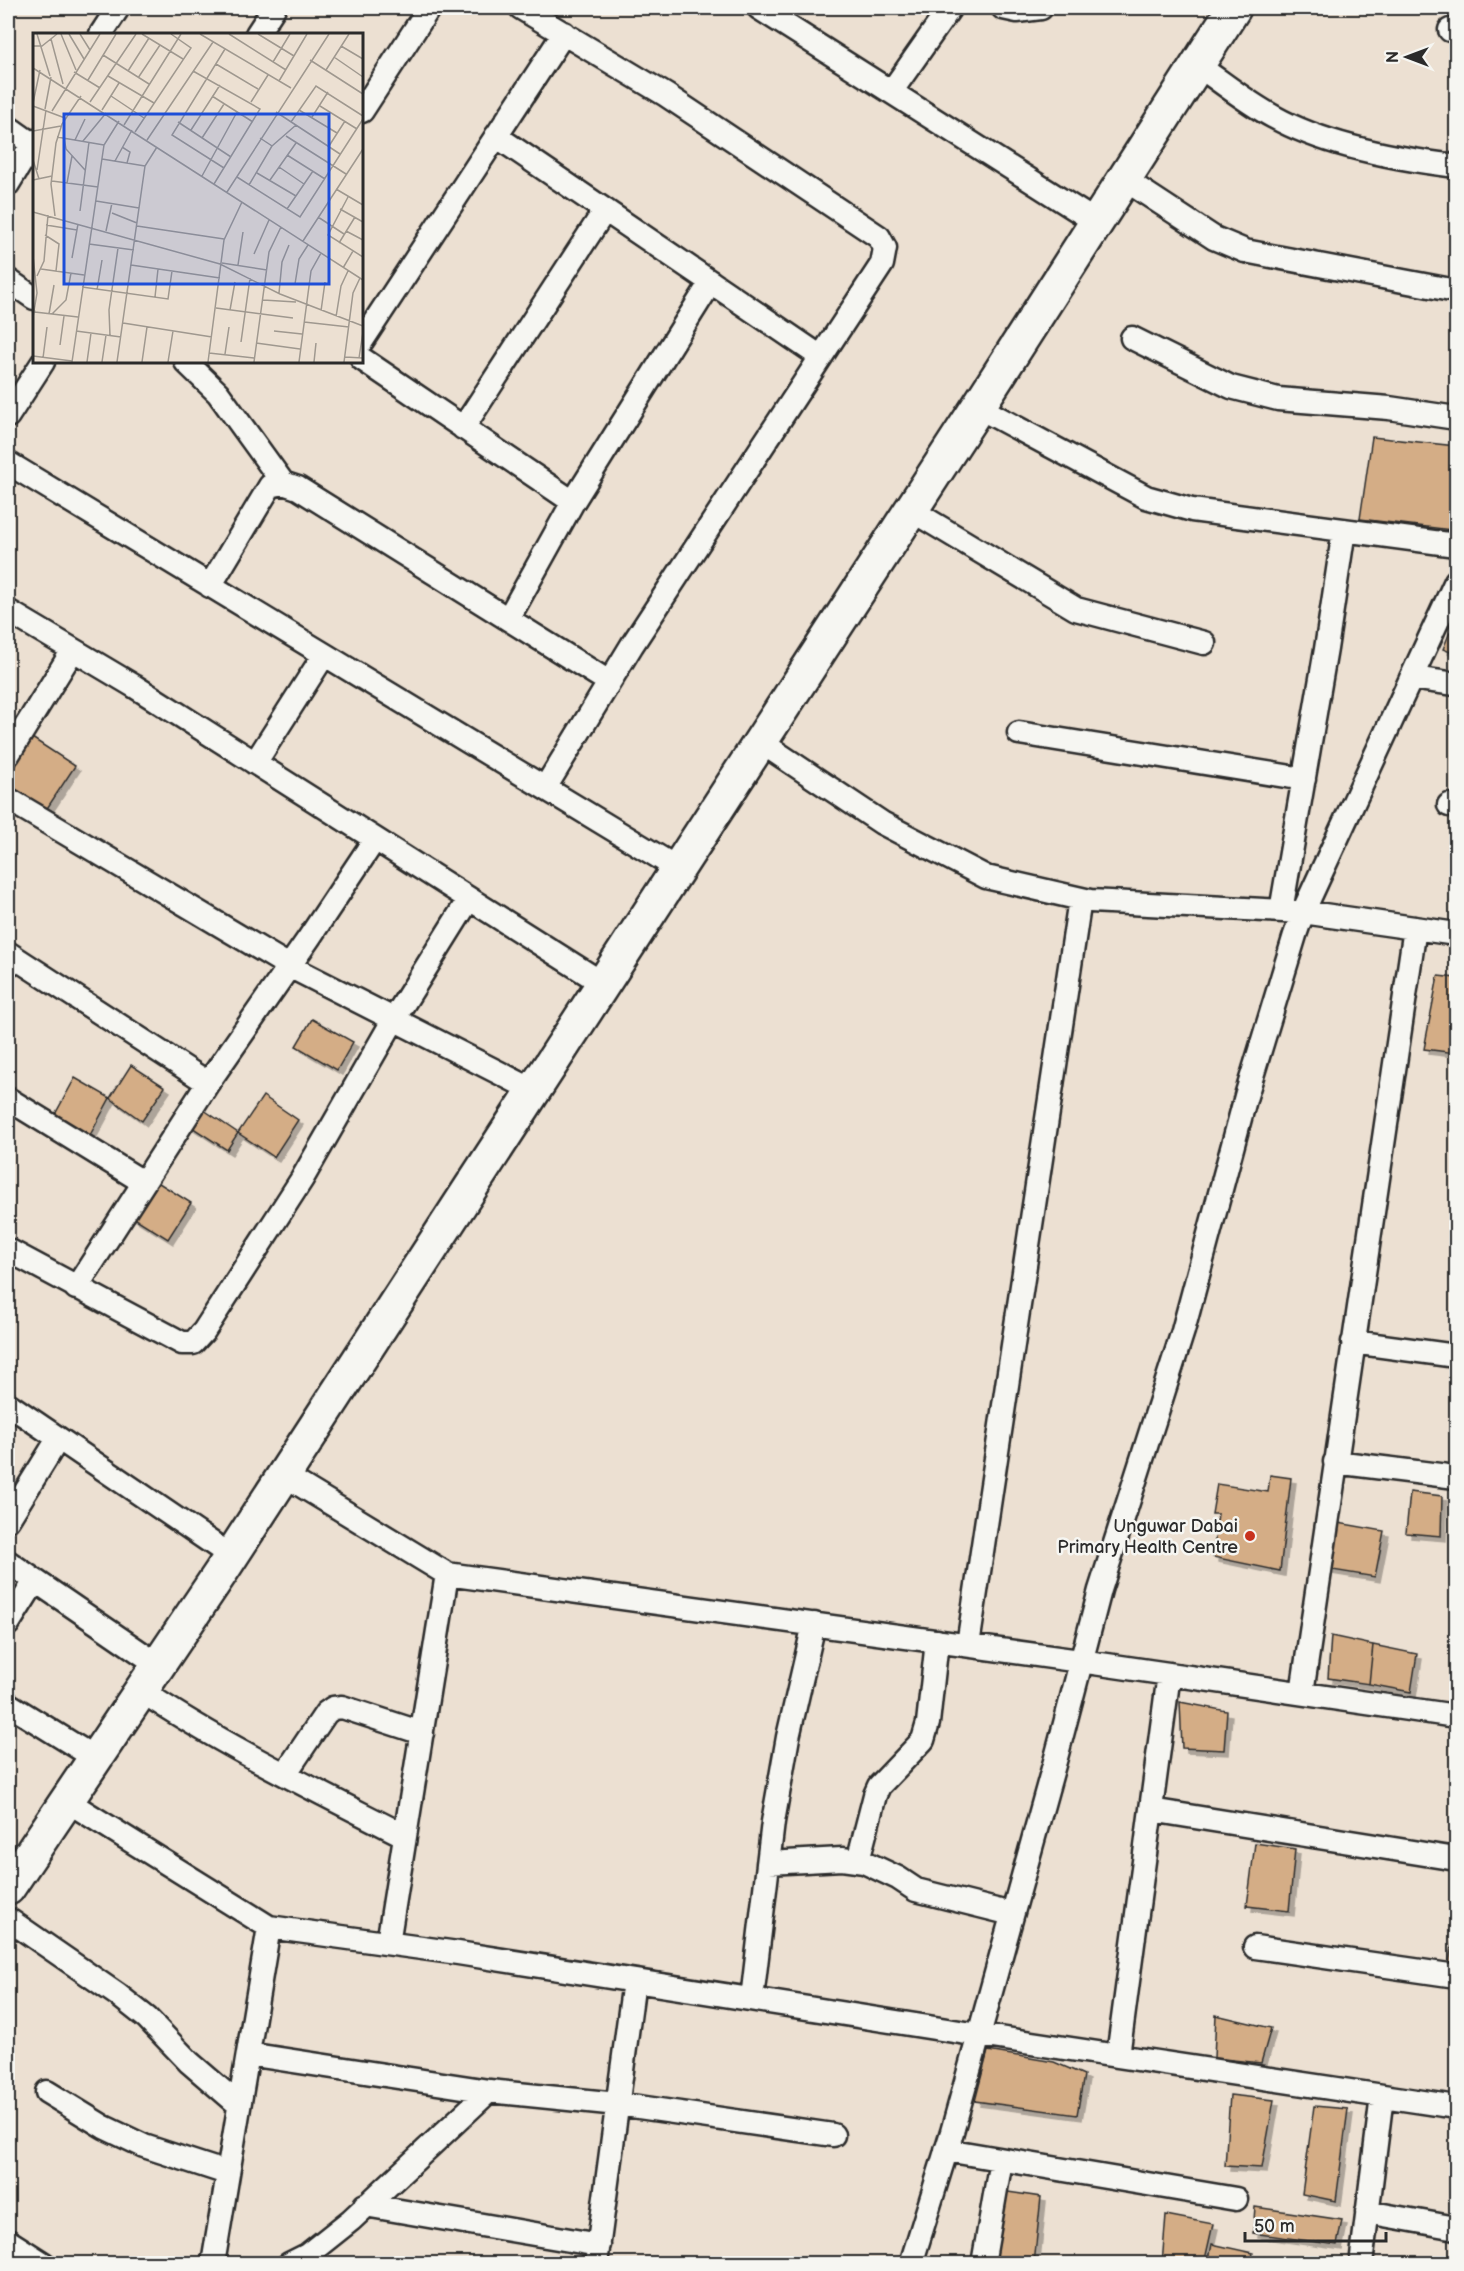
<svg xmlns="http://www.w3.org/2000/svg" width="1464" height="2271" font-family="'Balsamiq Sans',sans-serif">
  <defs>
    <filter id="shadow"><feDropShadow dx="5" dy="5" stdDeviation="0" flood-color="#0004"/></filter>
  </defs>
  <rect width="100%" height="100%" fill="#ece0d2"/>
  <filter id="ink" filterUnits="userSpaceOnUse"><feTurbulence type="fractalNoise" baseFrequency=".0167" numOctaves="2"/><feDisplacementMap in="SourceGraphic" scale="12" xChannelSelector="R" yChannelSelector="G"/><feConvolveMatrix kernelMatrix="1 2 1 2 8 2 1 2 1" color-interpolation-filters="sRGB"/></filter>
  <g filter="url(#ink)">
    <path fill="#d4ad86" stroke="#2b2b2b" stroke-width="1.5" filter="url(#shadow)" d="M1372 437 1456 446V501L1452 530 1360 519Z
      M1450 632 1456 634 1455 654 1443 649Z
      M29 736 75 766 44 813 8 789V768Z
      M1438 976 1456 978V1053L1424 1049Z
      M312 1019 353 1042 337 1070 296 1046Z
      M131 1065 165 1087 142 1121 110 1098Z
      M75 1078 110 1098 89 1137 53 1118Z
      M263 1096 298 1120 274 1157 238 1133Z
      M201 1108 238 1133 227 1150 190 1126Z
      M151 1178 191 1203 168 1239 128 1214Z
      M1270 1475 1291 1478 1280 1571 1213 1557 1218 1514H1212L1217 1484 1268 1492Z
      M1410 1492 1442 1496 1441 1536 1406 1533Z
      M1327 1521 1384 1531 1375 1577 1320 1568Z
      M1331 1636 1373 1645 1369 1684 1328 1678Z
      M1373 1645 1417 1654 1411 1692 1369 1684Z
      M1180 1702 1227 1711 1224 1750 1182 1748Z
      M1255 1843 1295 1849 1289 1911 1247 1906Z
      M1456 1921V1969L1448 1968Z
      M1216 2015 1271 2028 1261 2063 1214 2058Z
      M988 2051 1054 2062 1084 2075 1077 2115 975 2101Z
      M1230 2095 1274 2100 1262 2168 1225 2166Z
      M1314 2106 1348 2109 1336 2201 1302 2194Z
      M1001 2191 1041 2197 1034 2264H990Z
      M1255 2207 1342 2220 1337 2245 1253 2233Z
      M1166 2215 1213 2224 1204 2264H1162Z
      M1212 2244 1253 2253 1251 2264H1208Z"/>
    <g fill="none" stroke-linecap="round" stroke-linejoin="round">
      <defs>
        <path id="street" d="M521 8 666 95 879 237 885 248 882 264 632 645 545 788
          M759 8 1096 222
          M1003 8 1017 11 1041 8
          M1450 30 1456 31
          M101 34 118 8
          M257 34 274 8
          M1197 65C1222 82 1247 103 1274 117 1326 146 1398 159 1456 166
          M891 92 950 8
          M362 111 429 8
          M8 127 32 144
          M496 136 821 357
          M1124 179 1214 238 1245 251 1456 291
          M8 184 34 141
          M8 280 34 298
          M1132 338 1231 387 1278 399 1389 408 1456 418
          M362 341 564 33
          M362 359 573 502
          M186 362 218 393 283 483
          M978 407 1146 497 1192 510 1456 545
          M8 416 43 362
          M463 428 605 210
          M8 463 677 868
          M911 510 1076 609 1204 643
          M210 586 270 486 283 483 298 488 609 682
          M8 611 134 686 602 983
          M508 619 573 502 711 282
          M1411 678 1456 684
          M1019 733 1304 779
          M759 741 882 823 986 877 1090 901 1303 912 1456 934
          M8 755 73 650
          M255 763 324 655
          M8 799 289 966 533 1090
          M1449 805 1456 806
          M1281 911 1326 649 1344 530
          M8 953 208 1083
          M8 1099 143 1182
          M8 1250 182 1343H193L204 1331 302 1179 394 1019 469 899
          M76 1288 208 1083 309 938 375 839
          M1353 1342 1456 1356
          M8 1404 231 1556
          M1335 1462 1456 1477
          M284 1475 447 1574 1080 1661 1456 1716
          M8 1520 58 1439
          M8 1562 157 1664
          M8 1624 35 1581
          M968 1645 1080 899
          M140 1690C224 1746 315 1790 405 1836
          M1302 1693C1339 1438 1379 1184 1415 928
          M8 1704 95 1758
          M285 1774 326 1713 333 1708 342 1707 422 1733
          M67 1801 269 1927 458 1953 979 2035 1456 2107
          M1151 1810 1456 1859
          M858 1861 875 1795 879 1786 923 1740 928 1723 937 1641
          M768 1863 842 1859 864 1862 898 1878 916 1890 1012 1914
          M8 1919 118 1995 147 2018 189 2062 239 2105
          M388 1943 447 1574
          M1255 1947 1456 1976
          M752 1999 773 1822 788 1737 814 1624
          M248 2054 489 2091 618 2104 833 2135
          M1118 2056 1169 1674
          M47 2092 104 2127 144 2146 227 2173
          M946 2150 1236 2199
          M365 2205 599 2245
          M1367 2212 1456 2228
          M8 2241 44 2264
          M213 2264 269 1927
          M289 2264 307 2255 351 2220 489 2091
          M596 2264 634 1981
          M911 2264 952 2132 1057 1754 1100 1590 1183 1331 1246 1096 1295 935 1303 912 1456 581
          M983 2264 1001 2160
          M1361 2264 1382 2096"/>
        <path id="secondary" d="M8 1888 221 1572 978 407 1234 8"/>
      </defs>
      <use href="#street" stroke="#2b2b2b" stroke-width="27"/>
      <use href="#secondary" stroke="#2b2b2b" stroke-width="38"/>
      <use href="#street" stroke="#f6f6f2" stroke-width="22"/>
      <use href="#secondary" stroke="#f6f6f2" stroke-width="33"/>
    </g>
  </g>
  <circle fill="#c8321e" stroke="#f6f6f2" stroke-width="2" cx="1250" cy="1536" r="6"/>
  <g text-anchor="middle" dominant-baseline="central" stroke-width="5" stroke-linejoin="round" paint-order="stroke">
    <g font-size="18" fill="#2b2b2b" stroke="#f6f6f2" text-anchor="end">
      <text x="1238" y="1526">Unguwar Dabai<tspan x="1238" dy="21">Primary Health Centre</tspan></text>
    </g>
  </g>
  <g transform="translate(33 33)">
    <rect width="330" height="330" fill="#ece0d2"/>
    <path fill="none" stroke="#9f988f" stroke-width="1.5" d="M4 1 17 43M28 1 43 37M36 1 51 26M47 1 57 17M109 1 150 26M167 1 258 55M196 1 253 37M225 1 261 23M18 6 30 51M0 13H9L24 1M308 13 330 26M70 22 116 51M301 24 330 44M277 27 330 61M240 29 257 1M183 31 225 56M0 35 330 247M293 37 316 1M95 38 116 5M160 38 227 76 181 151M41 39 67 55M75 43 121 70M105 45 127 12M55 47 83 1M246 48 274 1M78 63 111 85M179 63 220 89M57 69 103 1M218 69 235 42M0 70 7 37M0 73 32 85M287 73 324 96M12 76 18 44M69 77 86 50M266 77 304 100M19 78 67 1M243 79 307 121M279 84 295 59M145 89 198 124M258 89 283 53 330 83M91 92 148 1M158 97 187 52M0 98 28 93M102 99 158 15 138 1M253 103 313 141M24 104 71 112M31 105 33 116 52 137M169 105 191 71M42 107 52 86M114 107 180 9M50 108 73 80M239 113 263 92M296 113 312 88M89 114 97 119 94 130M254 122 292 146M69 126 112 133M0 127 6 146M82 128 99 97M246 134 271 151M191 135 139 102 192 16M4 137 13 77M224 140 263 163M169 143 204 79M204 144 267 184 330 86M0 147 19 143M237 147 263 110M19 148 65 154M34 150 39 123M216 152 239 113 227 105M303 156 330 172M194 159 296 1M315 164 295 202 330 224M63 168 106 175M254 176 280 138M307 176 330 189M47 178 56 109M0 179 187 231 247 261 330 293M79 180 104 190M22 183 18 151 23 110 29 91 48 63M285 184 311 201M13 192 44 197M104 193 191 206M73 198 79 170M313 198 330 207M12 202 26 211 23 238M270 208 330 116M306 210 322 184M56 211 101 217M221 221 236 187M0 223 4 260 0 284M39 225 45 191M189 230 234 237M98 232 187 245M205 232 210 199M310 235 320 218M8 236 51 242M4 243 11 228 15 182M262 251 266 226 275 212M49 254 135 266 139 238M64 257 69 227M246 260 249 229 256 212M122 264 125 236M230 267 263 269M0 273 2 279 45 284M183 275 260 285M197 277 202 249M288 278 292 249M16 281 21 252M19 281 33 267 38 240M303 284 308 253 315 238M271 289 316 294M90 290 179 304M43 298 88 304M241 298 269 301M77 303 76 277 85 215M208 309 217 245M223 310 267 316M27 312 31 283M176 320 221 325M192 321 196 294M0 323 39 328M312 324 330 325M10 325 14 294M326 325 330 299M39 329 71 112 86 88M54 329 58 300M69 329 73 302M84 329 112 133 124 114M109 329 114 294M135 329 140 298M175 329 191 207 209 169M221 329 236 219 248 194M266 329 278 238 288 220M281 329 283 310M311 329 320 260 327 245"/>
    <path fill="#1d4ed8" fill-opacity="0.15" stroke="#1d4ed8" stroke-width="3" d="M31 81H296V251H31Z"/>
    <rect width="330" height="330" fill="none" stroke="#2b2b2b" stroke-width="3"/>
  </g>
  <rect width="1464" height="2271" fill="none" stroke="#f6f6f2" stroke-width="30"/>
  <rect x="15" y="15" width="1434" height="2241" fill="none" stroke="#2b2b2b" stroke-width="2" filter="url(#ink)"/>
  <g transform="translate(1407 57) rotate(270)" stroke="#f6f6f2" stroke-width="4.5" paint-order="stroke">
  <path d="M0-4.5L10 22L0 15L-10 22Z" fill="#2b2b2b"/>
  <text y="-9" font-size="16" font-weight="bold" text-anchor="middle" fill="#2b2b2b">N</text>
  </g>
  <path d="M1245 2232v9h141v-9" fill="none" stroke="#2b2b2b" stroke-width="3"/>
  <text x="1254" y="2232" font-size="18" fill="#2b2b2b" stroke="#f6f6f2" stroke-width="4.5" paint-order="stroke">50 m</text>
</svg>
